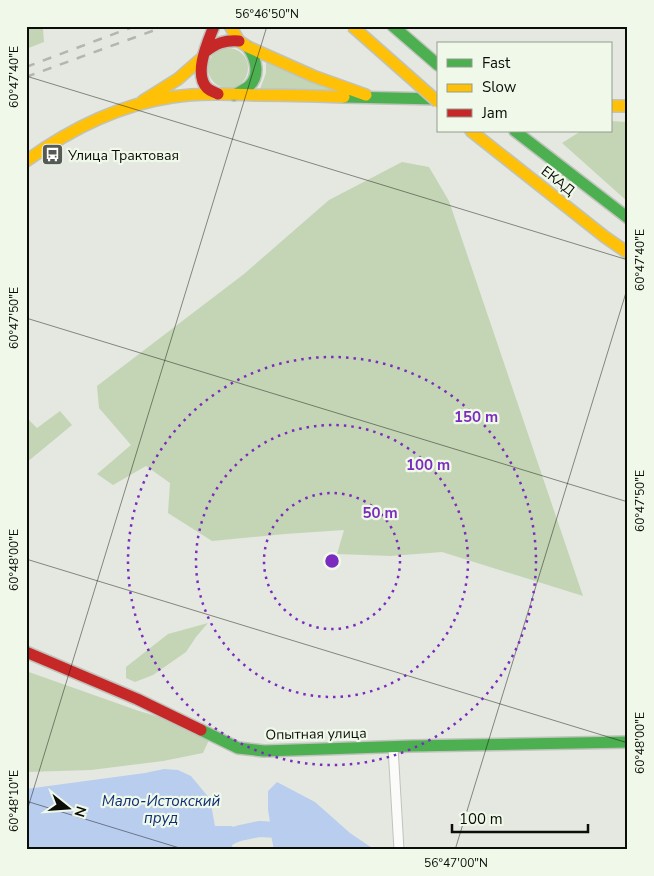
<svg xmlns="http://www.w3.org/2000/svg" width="654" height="876" font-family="'Nunito Sans',sans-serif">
  <rect width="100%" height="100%" fill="#e4e8e0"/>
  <path fill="#c4d5b5" d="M26 26H50L43 29 44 42 26 49Z
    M208 68a20 20 0 1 1 40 0a20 20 0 1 1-40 0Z
    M266 61 339 92 260 89 266 73Z
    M610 121 628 122V202L562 143 581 131H610Z
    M402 162 429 167 449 201 583 596 442 552 391 556 337 554 344 530 285 534 212 541 168 513 170 483 146 466 113 485 97 474 131 445 99 408 97 386 244 274 329 200Z
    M60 411 72 425 26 463V417L37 428Z
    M208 623 196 637 186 652 153 675 135 682 126 678V667L168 634Z
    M26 671 139 711 173 721 209 740 203 753 163 761 91 770 26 772Z"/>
  <path fill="#b9cdef" d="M164 769 178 770 191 776 210 799 215 826H231L241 829 240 833 241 840 232 845 233 850H26V789L145 773Z
    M277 782 315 802 350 833 375 850H274L271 835 260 832 259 825 270 822 268 810V791Z"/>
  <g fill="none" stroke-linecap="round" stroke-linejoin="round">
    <path stroke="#b9cdef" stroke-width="16" d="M190 850 240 833 259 829 279 830 304 850"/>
    <defs>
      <path id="street" d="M393 747 399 850"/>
      <path id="fast" d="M393 26 438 65
        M234 95C239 92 244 90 248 87 261 76 256 59 248 47
        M344 97 438 99
        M515 131 628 218
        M201 730 238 748 264 751 411 746 628 742"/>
      <path id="slow" d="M230 26 239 41 248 47 313 76 366 95
        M143 101 178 79 202 58
        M610 106H628
        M471 131 605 237 628 253
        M26 161C69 130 118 105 172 97 199 93 228 94 256 95 285 95 315 96 344 97"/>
      <path id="jam" d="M214 26C208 42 193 73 207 88 210 91 214 92 218 94
        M205 52C216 43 225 40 239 41
        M26 652 137 699 201 730"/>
    </defs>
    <use href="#street" stroke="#bfc3bc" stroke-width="11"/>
    <use href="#fast" stroke="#bfc3bc" stroke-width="14"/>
    <use href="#slow" stroke="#bfc3bc" stroke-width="14"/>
    <use href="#jam" stroke="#bfc3bc" stroke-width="14"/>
    <use href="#street" stroke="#fbfcfa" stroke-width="9"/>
    <use href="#fast" stroke="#4caf50" stroke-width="11"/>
    <use href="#slow" stroke="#ffc107" stroke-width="11"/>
    <use href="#jam" stroke="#c62828" stroke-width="11"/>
    <path stroke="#b4b4b3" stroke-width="2.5" stroke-dasharray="9 9" stroke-linecap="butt" d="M26 67 135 26
      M26 77 166 26"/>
    <defs>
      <path id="slow-bridge" d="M352 26 438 102"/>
    </defs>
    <use href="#slow-bridge" stroke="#bfc3bc" stroke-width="14" stroke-linecap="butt"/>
    <use href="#slow-bridge" stroke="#ffc107" stroke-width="11"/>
  </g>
  <path fill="none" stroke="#0a0d08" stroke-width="1" stroke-opacity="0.45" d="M26 76 628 260M26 318 628 502M26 559 628 743M26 801 186 850M26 814 267 26M455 850 628 286"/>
  <g fill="none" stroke="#7b2cbf" stroke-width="2.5" stroke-dasharray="2.5 5">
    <circle cx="332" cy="561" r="68"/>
    <circle cx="332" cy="561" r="136"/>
    <circle cx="332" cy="561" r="204"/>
  </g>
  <defs>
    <symbol id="bus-square" viewBox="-11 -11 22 22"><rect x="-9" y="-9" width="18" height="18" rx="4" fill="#565a54" stroke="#f0f9e9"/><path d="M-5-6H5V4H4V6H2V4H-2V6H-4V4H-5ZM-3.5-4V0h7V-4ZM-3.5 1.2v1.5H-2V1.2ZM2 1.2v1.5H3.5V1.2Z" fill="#fff"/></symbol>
  </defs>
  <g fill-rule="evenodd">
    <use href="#bus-square" x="40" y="142" width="25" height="25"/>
  </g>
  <g text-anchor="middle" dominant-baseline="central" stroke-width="4.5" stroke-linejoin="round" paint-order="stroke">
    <g font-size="14" fill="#0a0d08" stroke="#f0f9e9" text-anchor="start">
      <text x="68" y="155">Улица Трактовая</text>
    </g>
    <g font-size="14" fill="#0a0d08" stroke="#f0f9e9">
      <text transform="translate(558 181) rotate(38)">ЕКАД</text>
      <text transform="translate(316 734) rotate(-1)">Опытная улица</text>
    </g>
    <g font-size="15" font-style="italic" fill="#0d2d76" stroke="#f0f9e9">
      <text x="161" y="801">Мало-Истокский<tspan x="161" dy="17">пруд</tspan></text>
    </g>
  </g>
  <circle cx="332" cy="561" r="8" fill="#7b2cbf" stroke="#f0f9e9" stroke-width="2.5"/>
  <g font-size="15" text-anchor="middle" font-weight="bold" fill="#7b2cbf" stroke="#f0f9e9" stroke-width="4.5" stroke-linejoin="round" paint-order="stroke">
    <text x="476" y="422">150 m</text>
    <text x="428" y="470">100 m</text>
    <text x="380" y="518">50 m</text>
  </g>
  <rect width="654" height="876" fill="none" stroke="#f0f9e9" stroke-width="55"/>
  <rect x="437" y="42" width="175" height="90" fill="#f0f9e9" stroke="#949b8f"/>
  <rect x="447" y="59" width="25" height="8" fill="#4caf50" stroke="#949b8f"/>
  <text x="482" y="68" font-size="15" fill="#0a0d08">Fast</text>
  <rect x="447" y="84" width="25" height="8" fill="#ffc107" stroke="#949b8f"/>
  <text x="482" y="92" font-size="15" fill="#0a0d08">Slow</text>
  <rect x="447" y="109" width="25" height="8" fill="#c62828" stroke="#949b8f"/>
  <text x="482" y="118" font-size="15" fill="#0a0d08">Jam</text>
  <g transform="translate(68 808) rotate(107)" stroke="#f0f9e9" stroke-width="4" paint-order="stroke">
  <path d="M0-4L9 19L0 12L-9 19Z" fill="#0a0d08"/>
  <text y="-8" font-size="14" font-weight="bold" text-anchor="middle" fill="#0a0d08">N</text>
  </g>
  <path d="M452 824v8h136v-8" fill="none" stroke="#0a0d08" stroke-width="2.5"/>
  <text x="459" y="824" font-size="15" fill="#0a0d08" stroke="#f0f9e9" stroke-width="4" paint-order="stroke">100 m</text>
  <rect x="28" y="28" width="598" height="820" fill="none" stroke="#0a0d08" stroke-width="2"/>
  <g font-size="12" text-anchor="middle" fill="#0a0d08">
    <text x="267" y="18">56°46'50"N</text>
    <text transform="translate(14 77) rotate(-90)" y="4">60°47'40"E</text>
    <text transform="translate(640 260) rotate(-90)" y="4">60°47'40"E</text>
    <text transform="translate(14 318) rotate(-90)" y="4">60°47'50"E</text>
    <text transform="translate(640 501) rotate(-90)" y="4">60°47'50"E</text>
    <text transform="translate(14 560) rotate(-90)" y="4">60°48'00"E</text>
    <text transform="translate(640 743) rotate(-90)" y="4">60°48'00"E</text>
    <text transform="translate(14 801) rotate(-90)" y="4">60°48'10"E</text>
    <text x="456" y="867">56°47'00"N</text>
  </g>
</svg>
